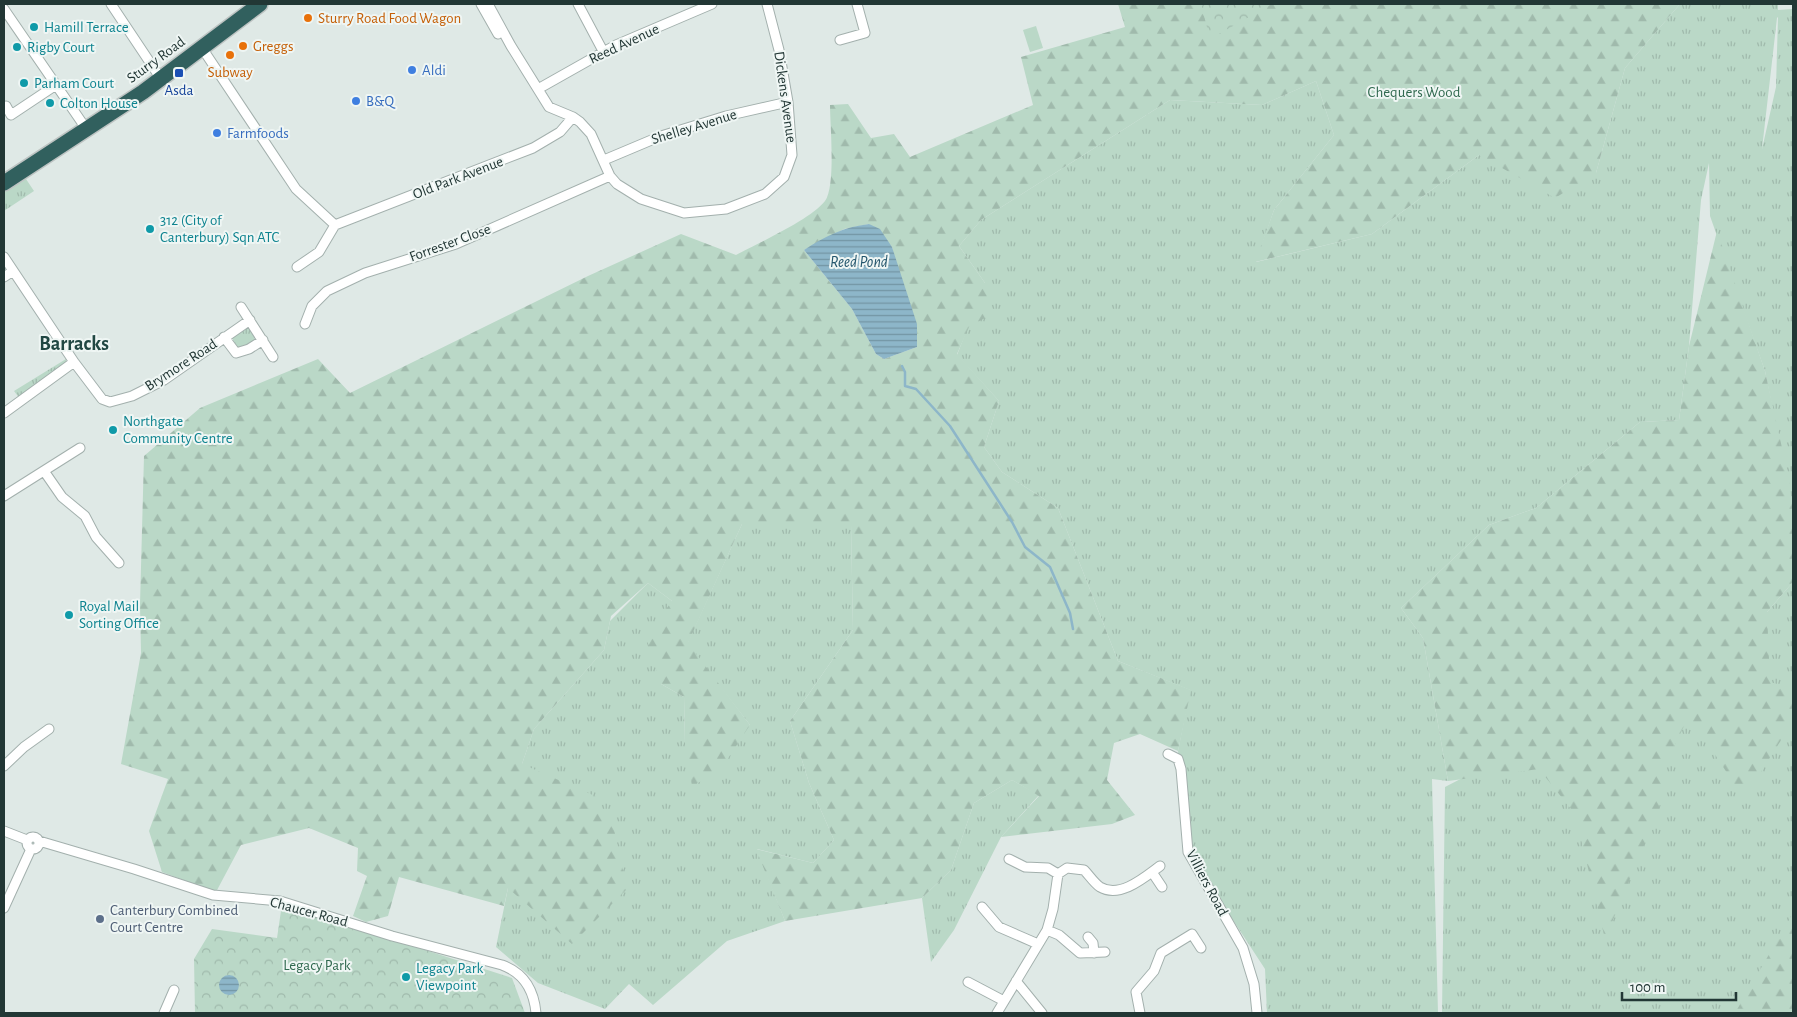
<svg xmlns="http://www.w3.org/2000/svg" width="1797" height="1017" font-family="'Alegreya Sans',sans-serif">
  <defs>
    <pattern id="grass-tufts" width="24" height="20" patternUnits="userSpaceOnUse" patternTransform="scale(1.25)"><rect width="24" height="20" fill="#bad8c7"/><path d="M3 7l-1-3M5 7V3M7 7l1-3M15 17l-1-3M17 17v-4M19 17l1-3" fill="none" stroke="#a0baac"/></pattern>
    <pattern id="forest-firs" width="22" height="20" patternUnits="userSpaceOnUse" patternTransform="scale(1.25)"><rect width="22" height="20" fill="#bad8c7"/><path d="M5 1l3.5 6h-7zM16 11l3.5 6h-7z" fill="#a0baac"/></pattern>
    <pattern id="park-crowns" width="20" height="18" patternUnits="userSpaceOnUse" patternTransform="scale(1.25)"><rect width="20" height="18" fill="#bad8c7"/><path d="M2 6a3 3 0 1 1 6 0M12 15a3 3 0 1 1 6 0" fill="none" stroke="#a0baac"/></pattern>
    <pattern id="water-rules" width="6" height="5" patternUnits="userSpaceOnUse" patternTransform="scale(1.25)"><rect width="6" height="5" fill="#8db6c9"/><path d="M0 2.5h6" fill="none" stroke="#7395a4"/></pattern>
  </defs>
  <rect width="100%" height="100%" fill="#dfe9e6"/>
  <path fill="url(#grass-tufts)" fill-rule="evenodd" d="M1680 4H1778V10L1793 9V509L1765 371 1710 216 1709 163 1701 200 1689 346 1679 420 1640 422 1536 508 1489 525 1401 608 1423 638 1448 781 1432 779 1438 1013H1267L1265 969 1210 885 1190 846 1178 751 1190 690 1118 661 1058 508 1002 472 984 447 999 401 957 355 985 283 959 246 981 220 1170 100 1262 105 1316 81 1334 135 1274 210 1256 262 1372 234 1479 155 1596 173 1625 68ZM1778 17 1776 87 1762 149 1777 18Z
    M26 179 34 191 4 211V192Z
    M245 328 252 330 255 340 253 344 239 350 232 338Z
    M66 359V365L20 399 14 391Z
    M742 524H851L853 630 790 721 809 783 834 840 813 863 757 849 785 921 727 941 653 1005 629 984 605 1009 538 983 496 947 508 888 522 764 534 729 604 650 610 621 648 583 672 601 661 684 684 697 685 743 750 725 687 644Z
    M1793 582V1013H1442L1445 787 1675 668 1767 612Z
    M1012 780 1039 795 1001 837 954 930 931 962 922 898 951 870 974 803Z"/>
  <path fill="url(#forest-firs)" fill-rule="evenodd" d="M1118 4H1680L1625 68 1596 173 1555 198 1479 155 1372 234 1255 262 1274 210 1334 135 1316 81 1262 105 1170 100 981 220 959 246 985 283 992 314 969 327 957 354 999 401 984 447 1002 472 1058 508 1118 661 1191 690 1178 751 1140 734 1114 743 1107 780 1135 815 1112 824 1001 837 1039 796 1012 780 974 803 951 870 922 898 785 921 756 849 813 863 834 840 809 783 790 721 853 630 851 525 742 524 688 643 750 725 719 772 692 786 685 743 684 697 661 684 646 637 672 601 648 583 611 616 604 650 534 729 522 764 595 796 614 829 627 889 572 944 508 888 504 906 399 877 388 916 366 922 353 916 367 876 357 871 358 848 309 828 241 845 216 892 162 872 149 831 168 779 121 764 141 653 140 604 144 456 200 408 318 359 350 393 588 276 681 234 736 255C758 243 810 220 825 201 836 186 830 125 830 105L848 104 871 138 894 134 910 157 1033 105 1021 57 1125 27ZM869 224 892 247 917 347 884 359 876 354 852 309 804 250 844 229Z
    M1717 231 1765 371 1788 475 1793 509V582L1767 612 1770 682 1793 689V721L1744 799 1703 736 1684 726 1664 768 1659 809 1605 939 1575 814 1539 769 1448 781 1423 638 1401 608 1489 525 1536 508 1640 422 1679 420 1689 346Z
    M1793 913V1013H1735Z"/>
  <path fill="url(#park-crowns)" d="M1201 4H1272L1210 39Z
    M282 904 512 978 525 1013H195L194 959 212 929 277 938Z"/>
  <path fill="#bad8c7" d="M1036 26 1043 48 1030 52 1023 30Z"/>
  <path fill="url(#water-rules)" d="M869 224 880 229 892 247 917 324V347L884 359 876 354 852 309 804 250C825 236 844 227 869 224Z
    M219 985a10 10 0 1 1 20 0a10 10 0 1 1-20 0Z"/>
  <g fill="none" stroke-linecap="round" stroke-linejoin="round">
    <path stroke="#8db6c9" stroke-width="2.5" d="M902 366 905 372V386L916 389 950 426 1012 522 1025 547 1050 567 1070 613 1073 629"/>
    <defs>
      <path id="street" d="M111 4 161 79
        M481 4 498 34
        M488 4 511 46 549 107 573 117 580 122 591 134 610 176 617 184 641 199 684 213 726 209 765 194 784 177 792 155 788 102 779 50 767 4
        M578 4 603 51
        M4 9 87 130
        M840 40 865 33 857 4
        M202 48 296 189 335 225 533 148 560 132 573 117
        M538 89 616 45 712 4
        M4 108 6 106 11 115 56 85
        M604 160 661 136 726 116 788 102
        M4 257 74 362 102 399 110 402 132 396 164 380 250 320
        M297 267 319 252 335 225
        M4 277 13 271
        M241 307 273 357
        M305 324 312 306 327 291 365 273 456 244 610 176
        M224 337 236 353 249 349 263 340
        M4 413 74 362
        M44 471 62 497 85 516 96 537 119 563
        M4 496 80 448
        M1168 754 1178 759 1181 769 1188 852 1243 948 1254 984 1257 1013
        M4 766 24 747 49 729
        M4 831 27 840
        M27 843a6 6 0 1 1 12 0a6 6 0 1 1-12 0Z
        M39 841 134 869 213 895 280 901 392 936 502 965C524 973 534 991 536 1013
        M1009 859 1025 867 1048 868 1058 874 1067 868 1084 870C1089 875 1094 883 1100 887 1120 899 1145 877 1160 866
        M1152 872 1162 887
        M982 907 999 927 1038 944
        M4 908 31 849
        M1047 930 1059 935 1080 953 1105 952
        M1088 937 1093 943 1094 953
        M1016 981 1042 1013
        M968 982 1004 1001
        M164 1013 174 990
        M997 1013 1047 930 1053 909 1058 874
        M1140 1013 1136 992 1154 971 1161 953 1192 934 1201 948"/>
      <path id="highway" d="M4 183 143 92 260 4"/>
    </defs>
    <use href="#street" stroke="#a3b0ad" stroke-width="11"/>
    <use href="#highway" stroke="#bdc3c2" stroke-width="18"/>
    <use href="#street" stroke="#fff" stroke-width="9"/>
    <use href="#highway" stroke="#31605e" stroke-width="15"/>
  </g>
  <g fill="#e8710a" stroke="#eff6f4" stroke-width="2">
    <circle cx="308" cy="18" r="5"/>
    <circle cx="243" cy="46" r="5"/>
    <circle cx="230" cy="55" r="5"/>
  </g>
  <g fill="#0f9aa8" stroke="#eff6f4" stroke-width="2">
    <circle cx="34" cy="27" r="5"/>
    <circle cx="17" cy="47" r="5"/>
    <circle cx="24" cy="83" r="5"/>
    <circle cx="50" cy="103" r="5"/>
    <circle cx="150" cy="229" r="5"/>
    <circle cx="113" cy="430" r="5"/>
    <circle cx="69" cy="615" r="5"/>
    <circle cx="406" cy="977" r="5"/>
  </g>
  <g fill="#3f7fe0" stroke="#eff6f4" stroke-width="2">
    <circle cx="412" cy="70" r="5"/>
    <circle cx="356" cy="101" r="5"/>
    <circle cx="217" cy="133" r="5"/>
  </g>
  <rect fill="#1a4fb4" stroke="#eff6f4" stroke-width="2" x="174" y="68" width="10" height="10" rx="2.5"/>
  <circle fill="#5c6f8a" stroke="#eff6f4" stroke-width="2" cx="100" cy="919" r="5"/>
  <g text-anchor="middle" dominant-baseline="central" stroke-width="4" stroke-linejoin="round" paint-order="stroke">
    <g font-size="15" fill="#c56008" stroke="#eff6f4" text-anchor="start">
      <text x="318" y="18">Sturry Road Food Wagon</text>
      <text x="253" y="46">Greggs</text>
      <text x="230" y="72" text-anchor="middle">Subway</text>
    </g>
    <g font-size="15" fill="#0d838f" stroke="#eff6f4" text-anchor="start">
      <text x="44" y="27">Hamill Terrace</text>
      <text x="27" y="47">Rigby Court</text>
      <text x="34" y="83">Parham Court</text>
      <text x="60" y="103">Colton House</text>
      <text x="160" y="220">312 (City of<tspan x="160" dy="17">Canterbury) Sqn ATC</tspan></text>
      <text x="123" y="421">Northgate<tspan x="123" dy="17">Community Centre</tspan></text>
      <text x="79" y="606">Royal Mail<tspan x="79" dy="17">Sorting Office</tspan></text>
      <text x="416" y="968">Legacy Park<tspan x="416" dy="17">Viewpoint</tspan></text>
    </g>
    <g font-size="15" fill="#223735" stroke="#eff6f4">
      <text transform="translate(624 44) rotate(-25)">Reed Avenue</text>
      <text transform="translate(156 60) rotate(-36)">Sturry Road</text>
      <text transform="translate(785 97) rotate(82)">Dickens Avenue</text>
      <text transform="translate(694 127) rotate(-17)">Shelley Avenue</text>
      <text transform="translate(458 178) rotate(-21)">Old Park Avenue</text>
      <text transform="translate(450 243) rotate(-20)">Forrester Close</text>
      <text transform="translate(181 365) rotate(-33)">Brymore Road</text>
      <text transform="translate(1207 883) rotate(62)">Villiers Road</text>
      <text transform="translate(309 912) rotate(15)">Chaucer Road</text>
    </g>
    <g font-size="15" fill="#366cbe" stroke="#eff6f4" text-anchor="start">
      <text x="422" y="70">Aldi</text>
      <text x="366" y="101">B&amp;Q</text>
      <text x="227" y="133">Farmfoods</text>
    </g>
    <g font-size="15" fill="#164399" stroke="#eff6f4">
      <text x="179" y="90">Asda</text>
    </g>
    <g font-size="15" fill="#316a50" stroke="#eff6f4">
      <text x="1414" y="92">Chequers Wood</text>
      <text x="317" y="965">Legacy Park</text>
    </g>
    <g font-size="15" fill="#4e5e75" stroke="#eff6f4" text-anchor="start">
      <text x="110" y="910">Canterbury Combined<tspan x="110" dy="17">Court Centre</tspan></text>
    </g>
    <g font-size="16" font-style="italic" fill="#23556c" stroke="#eff6f4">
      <text x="859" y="262">Reed Pond</text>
    </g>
    <g font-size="20" font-weight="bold" fill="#214743" stroke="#eff6f4">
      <text x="74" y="344">Barracks</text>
    </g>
  </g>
  <rect width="1797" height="1017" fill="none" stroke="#223735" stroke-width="10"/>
  <path d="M1622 992v8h114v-8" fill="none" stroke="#223735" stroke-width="2.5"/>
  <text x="1630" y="992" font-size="15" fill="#223735" stroke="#eff6f4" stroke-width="4" paint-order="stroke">100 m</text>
</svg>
